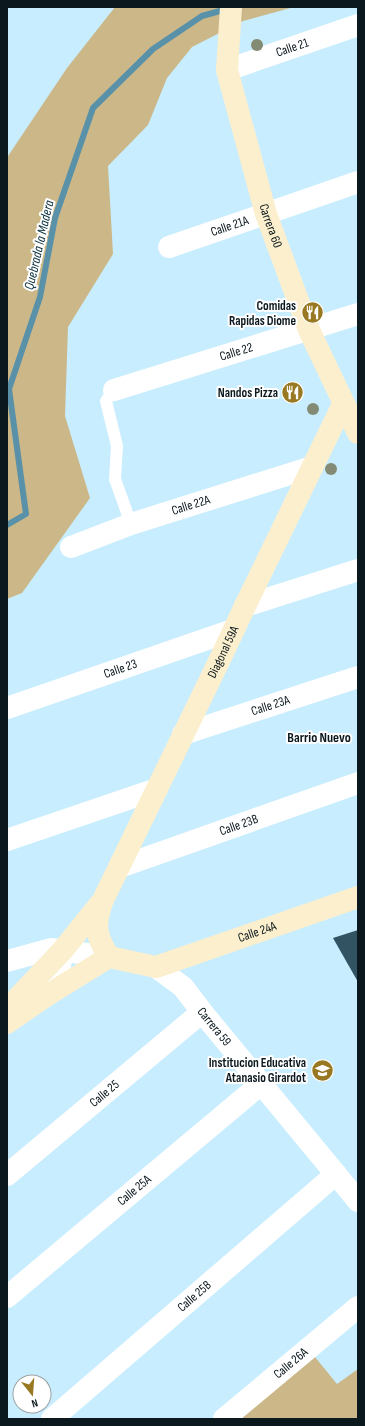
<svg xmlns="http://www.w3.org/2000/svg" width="365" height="1426" font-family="'Sofia Sans Condensed',sans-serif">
  <rect width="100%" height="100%" fill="#c8edfe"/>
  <path fill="#cbb788" d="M115 7H294L243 21 192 47 167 78 148 125 108 166 113 254 68 327 65 416 90 498 22 593 7 599V167L8 156 67 68Z
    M315 1357 337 1384 358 1369V1419H240Z"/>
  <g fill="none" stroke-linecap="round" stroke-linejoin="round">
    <path stroke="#5991a9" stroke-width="6" d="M7 525 26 514 9 389 40 297 55 218 93 108 153 49 202 16 227 9"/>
  </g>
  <path fill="#325361" d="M358 930V982L333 938Z"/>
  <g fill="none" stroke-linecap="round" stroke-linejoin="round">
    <path stroke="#fff" stroke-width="12" d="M114 390 106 401 117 446 115 479 131 524"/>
    <g stroke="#fff" stroke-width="22">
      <path id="s1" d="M227 70 358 25"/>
      <path id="s2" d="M169 247 358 182"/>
      <path id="s3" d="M114 390 358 314"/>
      <path id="s4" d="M71 547 131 524 312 467"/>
      <path d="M245 606 358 570"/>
      <path id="s5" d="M7 708 233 630"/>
      <path id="s6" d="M183 734 358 677"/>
      <path d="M7 840 157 789"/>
      <path id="s7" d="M120 867 358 783"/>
      <path d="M7 961 51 949 109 957"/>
      <path id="s8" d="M156 967 183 987 202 1012 358 1201"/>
      <path d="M46 996C56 982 61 968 62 951"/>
      <path id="s9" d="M7 1175 202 1012"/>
      <path id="s10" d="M7 1297 262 1083"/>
      <path id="s11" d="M52 1419 336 1174"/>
      <path id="s12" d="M224 1419 358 1307"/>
    </g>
    <g stroke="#fcefcd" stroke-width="22">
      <path id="s13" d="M231 7 227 70 266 214 309 330 358 433"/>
      <path id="s14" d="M109 957C95 935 94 924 103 900L222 655 245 606 343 404"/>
      <path id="s15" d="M109 957 156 967 358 897"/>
      <path d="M7 1009 62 951 100 904"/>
      <path d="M7 1023 46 996 109 957"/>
    </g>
  </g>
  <g fill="#848b75">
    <circle cx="257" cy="45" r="6"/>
    <circle cx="313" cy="409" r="6"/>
    <circle cx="331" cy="469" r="6"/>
  </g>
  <defs>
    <symbol id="restaurant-disc" viewBox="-11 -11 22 22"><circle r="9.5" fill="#987821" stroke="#fff"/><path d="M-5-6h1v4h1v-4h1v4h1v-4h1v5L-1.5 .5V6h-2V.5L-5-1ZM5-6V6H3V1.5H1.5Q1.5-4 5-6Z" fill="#fff"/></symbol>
    <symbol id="school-disc" viewBox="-11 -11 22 22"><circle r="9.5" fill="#987821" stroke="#fff"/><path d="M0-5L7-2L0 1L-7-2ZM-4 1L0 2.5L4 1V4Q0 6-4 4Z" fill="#fff"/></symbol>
  </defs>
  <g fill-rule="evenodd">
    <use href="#restaurant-disc" x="300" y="300" width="25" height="25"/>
    <use href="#restaurant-disc" x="280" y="380" width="25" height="25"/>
    <use href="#school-disc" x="310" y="1058" width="25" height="25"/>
  </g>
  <g text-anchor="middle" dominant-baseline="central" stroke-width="4" stroke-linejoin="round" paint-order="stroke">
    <g font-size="13" fill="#0b181e" stroke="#fff">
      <text stroke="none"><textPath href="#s1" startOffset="69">Calle 21</textPath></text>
      <text stroke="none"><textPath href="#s13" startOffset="225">Carrera 60</textPath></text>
      <text stroke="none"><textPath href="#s2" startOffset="64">Calle 21A</textPath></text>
      <text stroke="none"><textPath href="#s3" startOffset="128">Calle 22</textPath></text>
      <text stroke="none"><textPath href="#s4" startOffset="127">Calle 22A</textPath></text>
      <text stroke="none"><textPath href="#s14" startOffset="336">Diagonal 59A</textPath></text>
      <text stroke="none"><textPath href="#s5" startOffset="120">Calle 23</textPath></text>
      <text stroke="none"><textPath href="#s6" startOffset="92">Calle 23A</textPath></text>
      <text stroke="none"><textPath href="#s7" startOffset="126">Calle 23B</textPath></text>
      <text stroke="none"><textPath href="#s15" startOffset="155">Calle 24A</textPath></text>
      <text stroke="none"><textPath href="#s8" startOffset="84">Carrera 59</textPath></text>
      <text stroke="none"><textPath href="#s9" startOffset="127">Calle 25</textPath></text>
      <text stroke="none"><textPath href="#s10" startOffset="166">Calle 25A</textPath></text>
      <text stroke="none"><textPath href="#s11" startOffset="188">Calle 25B</textPath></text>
      <text stroke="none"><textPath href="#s12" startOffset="87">Calle 26A</textPath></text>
    </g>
    <g font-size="13" font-weight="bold" fill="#0b181e" stroke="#fff" text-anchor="end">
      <text x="296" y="306">Comidas<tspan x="296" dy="15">Rapidas Diome</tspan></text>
      <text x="278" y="393">Nandos Pizza</text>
      <text x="306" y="1063">Institucion Educativa<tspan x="306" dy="15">Atanasio Girardot</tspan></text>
    </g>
    <g font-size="14" font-style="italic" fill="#0a2e3c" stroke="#fff">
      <text transform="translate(39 245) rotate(-77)">Quebrada la Madera</text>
    </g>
    <g font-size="14" font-weight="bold" fill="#0b181e" stroke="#fff">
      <text x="319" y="737">Barrio Nuevo</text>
    </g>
  </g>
  <rect width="365" height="1426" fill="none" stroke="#0b181e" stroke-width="16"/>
  <g transform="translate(32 1394) rotate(163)"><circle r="19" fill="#ffffff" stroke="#9da3a5"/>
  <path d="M0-3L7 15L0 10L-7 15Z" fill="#987821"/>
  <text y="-6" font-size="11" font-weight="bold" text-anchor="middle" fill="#0b181e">N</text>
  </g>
</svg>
